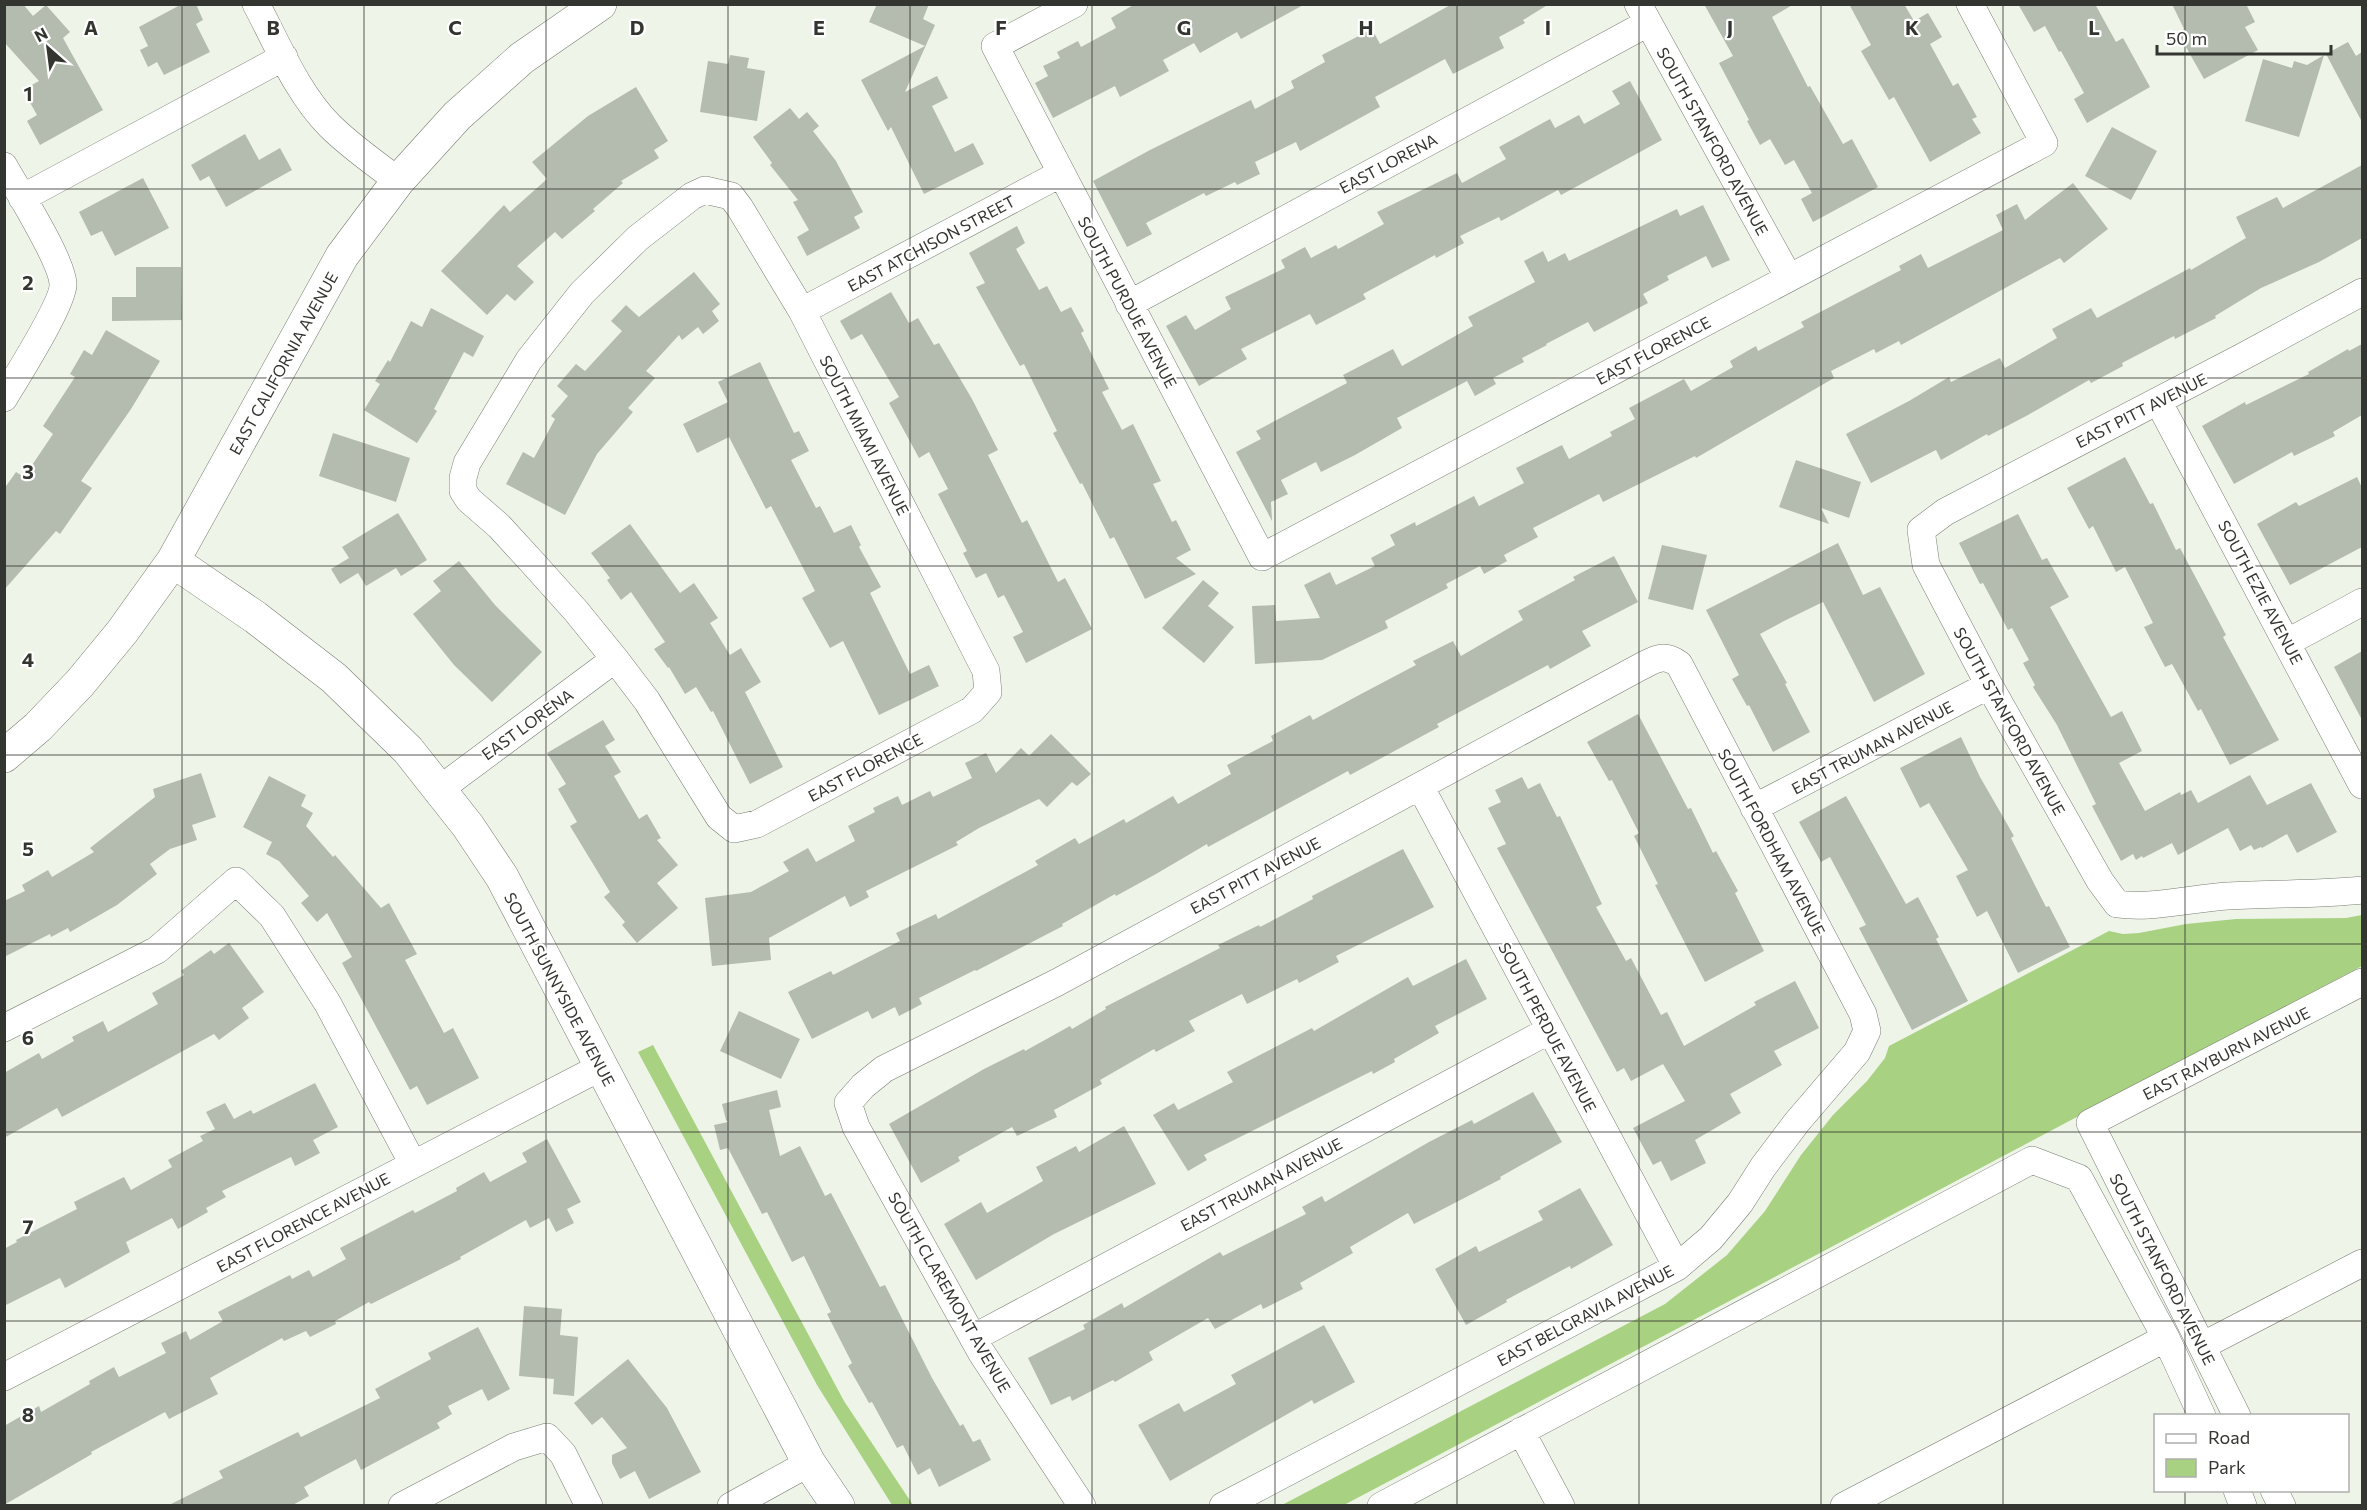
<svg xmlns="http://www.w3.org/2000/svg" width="2367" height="1510" font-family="Commissioner,sans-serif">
  <rect width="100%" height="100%" fill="#eef5e8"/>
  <path fill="#a8d182" d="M2362 915V966L1344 1505 1280 1506 1665 1304 1727 1255 1765 1211 1801 1155 1833 1115 1867 1081 1885 1058 1889 1046 2109 931 2123 934 2139 933 2186 924 2236 919 2346 918Z
    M653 1045 844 1401 913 1505H892L817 1385 638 1052Z"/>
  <path fill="#b4bbaf" d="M4 4H23L33 16 46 5 70 32 63 38 103 110 40 145 27 121 37 115 23 90 39 81 4 42Z
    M182 4H196L203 20 196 24 210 52 164 75 157 62 148 67 140 50 148 46 139 27Z
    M877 4H929L923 19 935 25 905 92 937 76 948 98 932 106 955 152 973 143 984 164 924 194 891 127 888 131 861 80 925 46 869 22Z
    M1135 4H1305L1241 39 1237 32 1200 53 1194 43 1163 60 1169 71 1120 97 1115 86 1053 118 1035 83 1048 76 1043 66 1060 58 1057 52 1078 41 1081 47 1116 28 1111 18Z
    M1452 4H1549L1523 20 1525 23 1499 37 1504 48 1453 74 1445 59 1375 97 1380 107 1300 151 1296 142 1255 162 1260 174 1237 185 1235 182 1206 196 1204 193 1146 223 1152 234 1127 247 1093 181 1150 150 1251 100 1255 109 1294 88 1291 81 1325 62 1322 55 1372 29 1380 44Z
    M1704 4H1794L1772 17 1808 87 1810 86 1843 144 1852 139 1878 187 1813 222 1801 199 1812 193 1794 160 1785 165 1770 139 1760 145 1747 121 1749 120 1719 63 1733 56Z
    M1849 4H1904L1914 21 1928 13 1942 37 1930 44 1953 86 1958 83 1977 117 1972 119 1981 133 1930 162 1894 97 1889 100 1861 51 1871 45Z
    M2018 4H2095L2116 42 2123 38 2150 87 2087 123 2074 99 2084 93 2061 51 2059 52 2045 26 2034 32Z
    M2172 4H2246L2255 22 2245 27 2258 50 2204 79 2178 33 2184 29Z
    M2348 42 2356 56 2362 52V122L2326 54Z
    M730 55 749 58 747 68 765 71 757 121 700 112 708 61 728 64Z
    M2324 55 2299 137 2245 121 2263 59 2292 68 2294 61 2307 65Z
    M1630 81 1662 140 1561 195 1558 190 1501 221 1499 217 1460 236 1464 243 1436 258 1435 255 1363 294 1366 299 1316 325 1310 314 1241 349 1247 359 1199 386 1166 326 1186 315 1195 330 1231 309 1225 297 1285 268 1281 260 1305 247 1311 258 1336 245 1338 249 1384 224 1377 212 1457 173 1462 183 1506 159 1499 147 1550 119 1555 128 1579 115 1584 124 1620 104 1612 91Z
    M636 87 668 141 654 150 659 158 621 181 623 183 593 209 595 211 562 239 555 232 517 266 534 282 515 301 507 294 487 315 441 271 504 205 510 212 547 179 532 162 588 116Z
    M790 108 799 119 807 112 819 126 813 131 836 161 863 212 854 217 860 228 807 256 797 237 809 230 793 202 798 200 770 165 772 163 753 137Z
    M2112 127 2157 151 2131 200 2085 176Z
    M245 134 259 160 280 148 292 170 226 207 209 176 200 181 191 165Z
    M2362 165V238L2319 262 2261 288 2215 316 2216 318 2175 339 2174 336 2122 363 2123 366 2091 383 2089 380 2028 415 1988 436 1987 434 1941 460 1936 450 1871 483 1846 434 1909 401 1949 377 1951 382 2000 358 2005 368 2057 338 2052 329 2091 308 2097 318 2190 268 2191 270 2246 238 2236 217 2277 197 2283 208Z
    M143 178 169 228 115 256 102 231 91 236 79 212Z
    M2073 183 2108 229 2064 263 2060 258 1901 345 1899 341 1876 353 1874 349 1831 371 1834 378 1696 458 1695 456 1603 502 1599 494 1533 528 1538 537 1504 555 1507 561 1484 574 1480 566 1446 584 1448 588 1385 621 1388 628 1322 660 1255 664 1252 606 1275 605 1276 621 1320 618 1304 585 1330 572 1336 585 1375 566 1371 558 1395 545 1390 535 1415 522 1416 526 1474 496 1479 506 1524 483 1516 468 1562 445 1569 459 1612 436 1610 432 1635 419 1629 408 1684 379 1691 391 1733 367 1730 361 1756 346 1758 351 1804 327 1801 322 1901 270 1899 266 1921 254 1928 268 2003 230 1996 215 2017 204 2025 220Z
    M1703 205 1730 260 1712 268 1706 256 1667 276 1669 280 1643 294 1648 303 1594 332 1588 322 1546 344 1547 345 1522 358 1524 362 1493 378 1496 384 1475 396 1467 381 1397 418 1402 428 1355 455 1321 472 1316 462 1281 480 1288 494 1271 502 1272 521 1236 452 1261 439 1256 431 1347 383 1343 375 1393 349 1402 366 1473 326 1468 317 1535 282 1524 261 1543 251 1548 262 1565 253 1569 261 1677 209 1680 216Z
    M1017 226 1025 243 1016 249 1039 290 1047 286 1061 312 1071 307 1084 331 1081 333 1109 389 1102 392 1122 430 1133 424 1161 481 1153 484 1172 522 1176 520 1191 550 1176 558 1196 574 1145 599 1114 537 1110 539 1082 483 1080 484 1053 433 1057 431 1024 364 1020 366 976 287 985 283 969 253Z
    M136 267H181L182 320 112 321V297H136Z
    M694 272 720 304 712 311 719 321 703 334 698 327 682 340 679 335 646 371 655 378 628 408 633 412 597 454 565 515 506 484 523 452 534 458 555 419 551 416 568 396 557 386 576 364 585 371 622 331 611 321 626 305 639 317Z
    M891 292 909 323 918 318 934 345 939 343 972 399 998 450 988 455 1022 523 1027 520 1058 582 1065 578 1092 629 1026 663 1013 637 1023 632 1004 595 998 598 986 573 976 578 963 553 967 551 938 494 948 489 929 452 919 458 889 403 899 397 862 334 851 340 840 321Z
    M431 308 484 336 473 357 464 352 434 409 437 411 417 443 364 410 380 384 375 381 388 360 390 362 411 321 422 327Z
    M106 330 160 361 131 409 81 481 92 488 60 534 56 531 4 590V489L16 472 24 477 53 434 43 426 75 377 70 374 84 350 92 355Z
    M2362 344V415L2333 432 2335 436 2294 456 2292 452 2234 484 2202 426 2245 402 2246 405 2309 374 2308 372 2348 349 2349 351Z
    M760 362 794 433 799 431 809 451 791 460 816 508 820 506 834 533 851 525 861 545 859 547 881 587 870 593 910 674 929 665 939 686 879 715 843 641 830 648 802 598 815 591 771 506 766 509 729 437 697 453 683 424 728 402 718 382Z
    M333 433 410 458 396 502 319 476Z
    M2125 457 2150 504 2153 503 2176 550 2180 548 2205 595 2226 635 2223 637 2279 740 2230 765 2201 709 2198 711 2172 664 2165 667 2144 627 2153 623 2125 567 2116 572 2093 526 2089 529 2067 488Z
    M1796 460 1861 482 1849 518 1821 508 1829 524 1779 507Z
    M2357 477 2362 488V547L2290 585 2257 524 2296 502 2299 506Z
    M398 513 427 560 401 576 396 568 366 586 358 573 340 584 331 569 349 558 342 547Z
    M2018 514 2042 560 2047 558 2069 597 2050 607 2111 717 2122 711 2142 751 2119 763 2145 811 2180 792 2181 795 2191 790 2198 803 2250 775 2267 805 2311 783 2337 832 2297 853 2287 834 2262 848 2261 847 2254 850 2251 845 2240 851 2228 828 2178 855 2172 843 2143 858 2142 856 2136 860 2133 854 2121 861 2092 806 2096 804 2057 725 2033 687 2035 685 2023 663 2029 660 2012 628 2008 630 1983 583 1980 584 1959 543Z
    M630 524 680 593 694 583 718 618 710 623 730 655 741 648 761 682 745 692 783 767 750 784 713 711 711 712 696 687 685 694 669 667 668 668 654 649 665 642 631 592 621 600 607 580 610 578 591 553Z
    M1838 543 1863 595 1880 587 1925 674 1874 702 1823 602 1786 620 1760 634 1787 683 1785 684 1810 732 1773 752 1749 705 1747 706 1732 679 1739 675 1706 610Z
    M1662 545 1707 555 1693 610 1648 599Z
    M1614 556 1638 602 1582 631 1591 646 1550 669 1548 665 1437 724 1439 727 1350 775 1348 771 1208 847 1207 844 1156 874 1116 896 1115 894 1062 924 1063 926 976 971 975 970 919 998 922 1004 899 1016 895 1007 872 1019 868 1011 812 1039 788 992 831 971 833 975 900 941 896 933 936 914 938 919 1038 865 1035 861 1075 838 1079 844 1124 819 1126 823 1173 796 1178 804 1231 774 1227 765 1273 741 1271 736 1310 715 1313 720 1361 694 1416 665 1413 661 1453 641 1461 656 1523 620 1518 611 1575 580 1573 577Z
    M459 561 495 605 542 652 492 702 454 665 413 614 441 591 433 581Z
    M1203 580 1219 593 1208 606 1234 627 1204 663 1162 628Z
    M2362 651V720L2334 667Z
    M1638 714 1688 809 1691 808 1713 853 1716 851 1738 891 1735 893 1764 951 1705 982 1655 885 1658 884 1634 836 1639 833 1612 780 1609 781 1587 742Z
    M603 720 615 740 605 746 621 772 614 776 639 819 647 814 661 838 657 840 678 865 657 883 678 908 637 943 622 925 625 922 604 897 610 892 570 826 577 822 558 789 566 784 547 753Z
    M1051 734 1091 774 1077 786 1072 782 1047 807 1039 799 979 828 956 842 958 845 866 891 869 897 850 907 845 896 769 938 771 960 712 966 705 898 751 892 789 871 783 862 808 848 816 862 855 841 848 826 875 812 873 808 898 796 902 805 930 791 933 797 972 778 965 763 986 753 996 773 1021 748 1029 756Z
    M1961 737 1980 777 2014 836 2011 838 2046 907 2049 906 2070 947 2018 973 1987 911 1977 917 1956 876 1968 870 1929 803 1920 808 1900 768Z
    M201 773 216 817 192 825 197 840 170 849 150 864 157 874 117 905 70 932 68 928 51 937 50 934 4 957V901L25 891 22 885 48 870 52 877 94 852 90 848 155 797 153 789Z
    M269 776 306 795 301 806 313 813 306 826 333 857 335 855 381 908 389 903 417 954 405 960 444 1033 453 1028 479 1078 427 1105 417 1086 410 1090 342 963 352 957 327 913 317 922 301 903 309 896 279 861 266 854 272 842 243 827Z
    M1522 777 1528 789 1540 783 1557 817 1560 816 1602 904 1596 907 1626 961 1631 958 1661 1015 1667 1012 1684 1046 1756 1005 1754 1002 1795 981 1819 1028 1774 1051 1782 1065 1730 1094 1741 1113 1695 1140 1706 1163 1671 1181 1661 1161 1653 1165 1633 1128 1685 1101 1663 1064 1631 1081 1624 1068 1617 1072 1497 848 1506 844 1488 808 1501 802 1495 790Z
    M1846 796 1906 904 1918 897 1939 937 1936 939 1968 1001 1912 1030 1859 928 1866 925 1830 857 1821 862 1799 822Z
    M1403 849 1434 907 1336 956 1339 962 1299 983 1297 979 1247 1004 1242 994 1189 1021 1195 1031 1156 1052 1154 1049 1100 1080 1102 1084 1054 1110 1057 1117 1017 1136 1012 1127 958 1157 960 1161 921 1183 889 1124 984 1069 1024 1049 1025 1051 1070 1026 1072 1029 1106 1009 1105 1007 1220 948 1218 945 1259 925 1260 927 1313 899 1312 896Z
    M229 943 264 992 242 1008 249 1018 219 1040 214 1034 62 1117 57 1108 4 1138V1073L39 1053 42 1059 74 1041 72 1037 103 1021 108 1032 158 1004 152 993 184 975 181 971 211 950 214 954Z
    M1466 959 1487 999 1435 1026 1439 1033 1394 1059 1395 1062 1373 1074 1372 1071 1204 1155 1207 1160 1188 1171 1153 1115 1174 1103 1178 1110 1233 1082 1227 1072 1312 1028 1314 1031 1408 977 1413 986Z
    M739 1011 800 1039 781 1079 720 1051Z
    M315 1083 338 1127 313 1140 320 1153 295 1166 291 1157 222 1191 226 1197 206 1208 208 1212 178 1229 172 1218 126 1242 130 1252 65 1288 60 1278 4 1306V1249L17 1242 16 1240 77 1209 74 1202 124 1177 131 1190 172 1167 168 1160 203 1141 200 1136 215 1129 206 1112 225 1103 234 1119 251 1110 253 1114Z
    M777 1090 781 1107 769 1110 780 1156 800 1146 825 1196 831 1193 880 1287 885 1285 932 1378 960 1426 963 1424 973 1442 980 1439 991 1460 939 1487 930 1468 918 1475 903 1445 897 1448 872 1402 869 1403 848 1366 852 1363 827 1314 831 1312 804 1256 792 1262 767 1212 762 1214 728 1148 720 1150 714 1125 728 1122 726 1120 722 1104Z
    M1533 1092 1562 1142 1500 1177 1501 1179 1414 1224 1408 1213 1350 1247 1353 1253 1300 1283 1303 1289 1263 1309 1261 1304 1215 1329 1208 1318 1149 1352 1153 1360 1115 1382 1113 1380 1072 1401 1070 1396 1051 1405 1028 1358 1085 1329 1083 1325 1122 1303 1124 1308 1220 1252 1223 1256 1306 1214 1302 1207 1322 1196 1325 1202 1429 1142 1472 1120 1474 1124Z
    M1124 1126 1156 1184 1054 1234 976 1280 944 1224 981 1202 987 1213 1043 1181 1036 1167 1076 1146 1079 1152Z
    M547 1139 581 1202 567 1209 574 1223 556 1232 549 1218 530 1228 526 1220 460 1257 461 1259 371 1304 369 1302 335 1321 336 1324 310 1337 306 1331 284 1341 282 1338 210 1378 218 1394 169 1419 165 1412 91 1452 92 1454 4 1505V1426L39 1406 41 1412 90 1384 89 1381 114 1367 119 1377 166 1353 161 1343 186 1331 190 1340 223 1321 218 1312 290 1275 292 1279 309 1270 313 1277 346 1259 340 1248 413 1210 415 1213 457 1191 456 1188 484 1172 490 1182 527 1162 522 1153Z
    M1580 1188 1613 1245 1571 1269 1570 1266 1506 1300 1507 1302 1466 1325 1435 1269 1476 1246 1479 1252 1543 1220 1538 1211Z
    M524 1306 562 1309 560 1335 578 1337 574 1396 553 1394 554 1379 519 1376Z
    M1324 1325 1355 1382 1314 1404 1312 1400 1170 1481 1138 1425 1179 1403 1184 1412 1236 1384 1231 1375Z
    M478 1327 510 1389 488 1401 482 1389 448 1406 452 1414 437 1423 440 1428 361 1470 356 1459 322 1477 304 1487 309 1496 291 1506H167L223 1478 219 1471 298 1432 301 1437 380 1398 375 1389 431 1359 428 1353Z
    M628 1359 667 1408 701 1472 649 1499 635 1471 620 1479 612 1463V1455L627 1448 602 1417 592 1425 574 1403Z"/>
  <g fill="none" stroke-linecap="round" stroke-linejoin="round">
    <defs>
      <path id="minor" d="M256 4C278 45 297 93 330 126 350 146 375 163 398 181
        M1074 4 995 46 1262 557 2044 143 1970 4
        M1638 4 1789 278
        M4 166C18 191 62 260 63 284 64 302 16 378 4 398
        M705 190 731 196 740 208 802 311 986 671 988 692 972 710 757 824 734 829 719 817 647 701 615 659 576 611 532 562 499 526 469 500 463 491V478L467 463 529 360 582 293 638 238 692 196Z
        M22 198 284 57
        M2362 292 2242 357 1945 512 1921 530 1926 565 1989 685 2100 881 2117 904C2151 909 2193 898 2228 896 2273 893 2318 895 2362 890
        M1129 304 1648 23
        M802 311 1060 174
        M2158 401 2362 785
        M2288 642 2362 602
        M1420 786 1677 1267
        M440 789 615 659
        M1754 808 1989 685
        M4 1028 157 950 236 881 272 916 328 1004 413 1164
        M973 1338 1550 1030
        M2202 1346 2362 1263
        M4 1377 601 1067
        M2237 1416 2090 1123 2362 982
        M1521 1431 1561 1506
        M2237 1490 2243 1506
        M2274 1490 2282 1506
        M402 1506 514 1447 547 1437 563 1454 589 1506
        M731 1506 809 1463
        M1082 1506 981 1352 856 1127 848 1103 863 1086 884 1069 1056 983 1640 667C1656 659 1663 653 1679 664L1863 1014 1867 1031 1857 1052 1797 1122 1763 1167 1740 1203 1711 1238 1677 1267 1223 1506
        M1381 1506 2032 1160 2079 1178 2166 1338 2202 1416
        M1844 1506 2166 1338"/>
      <path id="tertiary" d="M173 561 255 617 334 678 408 750 468 826 502 877 809 1463 838 1506
        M4 756 38 727 80 683 122 632 173 561 342 256 398 181 457 116 522 58 600 4"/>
    </defs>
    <use href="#minor" stroke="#787e73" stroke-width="28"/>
    <use href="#tertiary" stroke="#787e73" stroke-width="34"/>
    <use href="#minor" stroke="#fff" stroke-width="27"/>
    <use href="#tertiary" stroke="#fff" stroke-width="33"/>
  </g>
  <path fill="none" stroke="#333530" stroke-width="1.5" stroke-opacity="0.55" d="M182 4V1506M364 4V1506M546 4V1506M728 4V1506M910 4V1506M1092 4V1506M1275 4V1506M1457 4V1506M1639 4V1506M1821 4V1506M2003 4V1506M2185 4V1416M4 189H2362M4 378H2362M4 566H2362M4 755H2362M4 944H2362M4 1132H2362M4 1321H2362M2185 1490V1506"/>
  <g text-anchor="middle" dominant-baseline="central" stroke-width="4.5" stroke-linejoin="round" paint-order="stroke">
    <g font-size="16" fill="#333530" stroke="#fff">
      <text transform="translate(1713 141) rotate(61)">SOUTH STANFORD AVENUE</text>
      <text transform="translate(1388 163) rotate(-28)">EAST LORENA</text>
      <text transform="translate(931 243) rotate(-28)">EAST ATCHISON STREET</text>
      <text transform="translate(1128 302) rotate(62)">SOUTH PURDUE AVENUE</text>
      <text transform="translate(1653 350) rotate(-28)">EAST FLORENCE</text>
      <text transform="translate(283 363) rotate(-61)">EAST CALIFORNIA AVENUE</text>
      <text transform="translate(2141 410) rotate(-27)">EAST PITT AVENUE</text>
      <text transform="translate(865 435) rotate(63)">SOUTH MIAMI AVENUE</text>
      <text transform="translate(2261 592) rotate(62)">SOUTH EZIE AVENUE</text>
      <text transform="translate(2010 721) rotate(61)">SOUTH STANFORD AVENUE</text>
      <text transform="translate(527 724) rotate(-36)">EAST LORENA</text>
      <text transform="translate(1872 747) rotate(-28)">EAST TRUMAN AVENUE</text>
      <text transform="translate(865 767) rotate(-28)">EAST FLORENCE</text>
      <text transform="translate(1772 842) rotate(62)">SOUTH FORDHAM AVENUE</text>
      <text transform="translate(1255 875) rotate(-28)">EAST PITT AVENUE</text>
      <text transform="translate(560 989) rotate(62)">SOUTH SUNNYSIDE AVENUE</text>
      <text transform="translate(1548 1027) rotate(62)">SOUTH PERDUE AVENUE</text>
      <text transform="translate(2226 1053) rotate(-27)">EAST RAYBURN AVENUE</text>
      <text transform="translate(1261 1184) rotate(-28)">EAST TRUMAN AVENUE</text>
      <text transform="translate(303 1222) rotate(-28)">EAST FLORENCE AVENUE</text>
      <text transform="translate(2163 1269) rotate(63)">SOUTH STANFORD AVENUE</text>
      <text transform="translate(950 1292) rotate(60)">SOUTH CLAREMONT AVENUE</text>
      <text transform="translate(1585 1315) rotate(-28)">EAST BELGRAVIA AVENUE</text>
    </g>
  </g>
  <g font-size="20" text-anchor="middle" font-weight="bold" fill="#333530" stroke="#fff" stroke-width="4.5" stroke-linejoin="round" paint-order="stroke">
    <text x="91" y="35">A</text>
    <text x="273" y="35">B</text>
    <text x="455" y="35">C</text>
    <text x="637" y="35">D</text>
    <text x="819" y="35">E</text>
    <text x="1001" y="35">F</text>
    <text x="1184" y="35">G</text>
    <text x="1366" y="35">H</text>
    <text x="1548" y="35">I</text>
    <text x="1730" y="35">J</text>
    <text x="1912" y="35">K</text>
    <text x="2094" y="35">L</text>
    <text x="28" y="101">1</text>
    <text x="28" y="290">2</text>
    <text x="28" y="479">3</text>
    <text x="28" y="667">4</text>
    <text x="28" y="856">5</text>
    <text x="28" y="1045">6</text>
    <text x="28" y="1234">7</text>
    <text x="28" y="1422">8</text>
  </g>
  <rect width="2367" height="1510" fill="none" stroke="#333530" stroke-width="12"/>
  <rect x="2154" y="1414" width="195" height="78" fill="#ffffff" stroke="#adaeac" stroke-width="1.5"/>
  <rect x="2166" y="1434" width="30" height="9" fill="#ffffff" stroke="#adaeac" stroke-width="1.5"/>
  <text x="2208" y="1444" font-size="18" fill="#333530">Road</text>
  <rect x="2166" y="1459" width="30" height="18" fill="#a8d182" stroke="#adaeac" stroke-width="1.5"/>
  <text x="2208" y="1474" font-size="18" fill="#333530">Park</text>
  <g transform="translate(48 48) rotate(332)" stroke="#ffffff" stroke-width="4.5" paint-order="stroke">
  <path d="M0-4.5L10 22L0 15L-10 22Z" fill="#333530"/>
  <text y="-9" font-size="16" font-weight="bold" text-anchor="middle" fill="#333530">N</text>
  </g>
  <path d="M2157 45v9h174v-9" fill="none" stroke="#333530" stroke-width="3"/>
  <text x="2166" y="45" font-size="18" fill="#333530" stroke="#ffffff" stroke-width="4.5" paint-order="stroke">50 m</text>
</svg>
